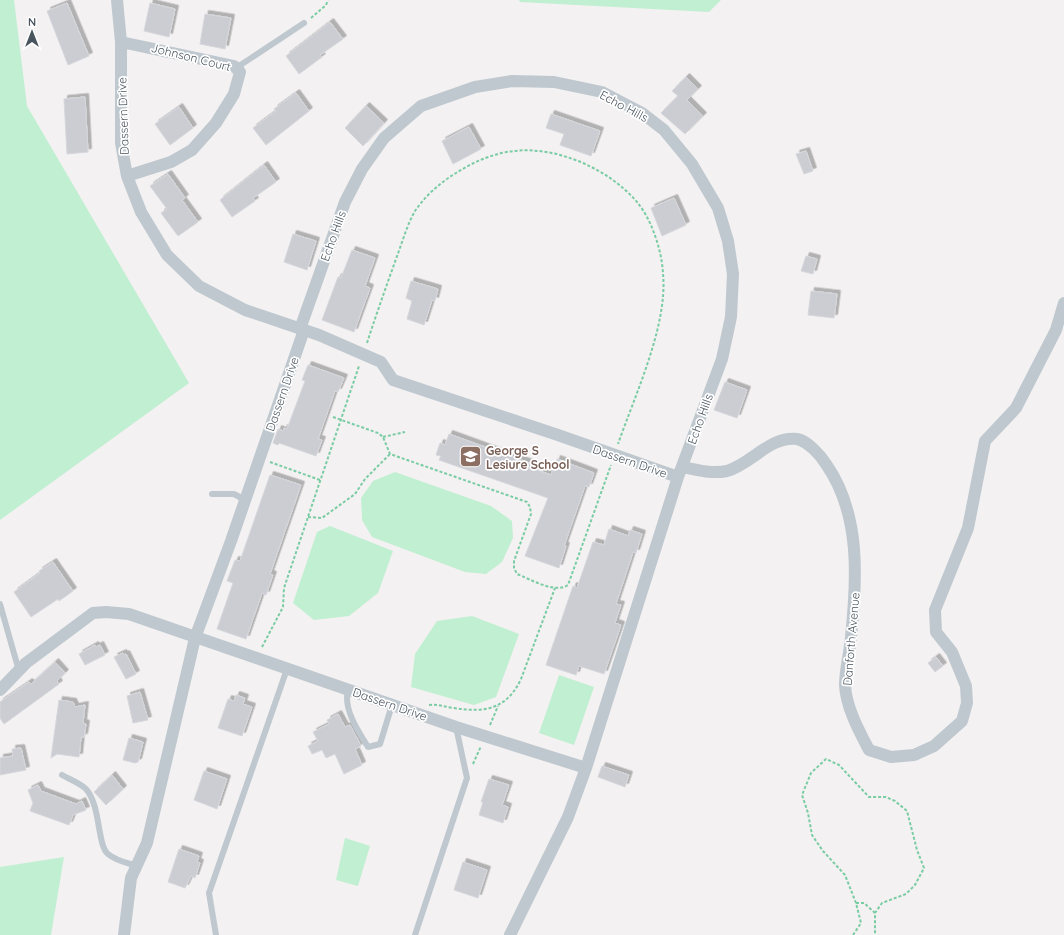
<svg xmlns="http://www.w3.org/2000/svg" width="1064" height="935" font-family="Quicksand,sans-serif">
  <defs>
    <filter id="shadow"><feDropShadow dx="3.5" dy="-3.5" stdDeviation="0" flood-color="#0004"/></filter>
  </defs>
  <rect width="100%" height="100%" fill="#f3f1f1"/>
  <path fill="#c1efd2" d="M0 0H14L27 106 189 383 0 520Z
    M519 0H721L709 12 520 2Z
    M395 472 491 506 512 521 513 538 502 562 486 574 465 572 372 537 362 520 361 498 373 481Z
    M330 526 393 551 378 593 349 616 314 620 293 603 317 532Z
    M472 616 519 634 496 697 474 705 411 687 415 654 437 621Z
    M559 675 594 687 574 745 539 733Z
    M345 838 370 846 358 886 336 880Z
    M64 857 51 935H0V867Z"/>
  <path fill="#cbcdd3" stroke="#d5d7dc" filter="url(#shadow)" d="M67 3 89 56 68 65 47 11Z
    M150 3 175 9 169 37 144 31Z
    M205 14 231 18 225 49 200 44Z
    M330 22 343 39 320 55 322 57 299 74 286 56Z
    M686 77 698 89 687 100 703 116 685 134 661 113 678 96 672 91Z
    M296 93 309 111 266 145 253 128 276 111 274 109Z
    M85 97 88 152 67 154 64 99Z
    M366 106 384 123 363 146 345 128Z
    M179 107 193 128 170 145 155 124Z
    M551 114 600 131 591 156 560 145 564 134 546 128Z
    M469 127 481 149 453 164 442 141Z
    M806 151 813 171 804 174 796 154Z
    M264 165 276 182 253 198 255 201 232 217 220 200Z
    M168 174 185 198 182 200 198 222 178 236 161 213 167 209 150 186Z
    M674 198 686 225 662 236 651 208Z
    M293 234 316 241 307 270 284 262Z
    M352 250 375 258 365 286 370 288 354 332 322 320 338 277 341 278Z
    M806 256 817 259 813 274 801 271Z
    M411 281 438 289 435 301 432 300 424 325 407 319 412 301 406 298Z
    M811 291 837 294 834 318 808 315Z
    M308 365 344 378 338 392 335 391 318 439 322 440 316 456 279 443 278 445 273 443 278 429 283 431 284 428 287 429 305 381 302 380Z
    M725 382 747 390 737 418 714 410Z
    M449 434 535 465 534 469 551 475 557 459 594 473 589 487 585 486 564 546H566L559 568 525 556 548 498 439 460 441 456 436 455 440 443 445 445Z
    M270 475 301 485 270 574 273 575 266 595 262 593 246 639 217 629 233 583 227 581 235 560 240 561Z
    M609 529 628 536 630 530 642 534 636 553 633 552 616 604 621 605 615 623 621 625 604 674 579 666 576 675 546 665 573 586 577 588 593 542 604 545Z
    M53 562 73 591 59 601 58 599 31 617 14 592 40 573 39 571Z
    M95 645 96 647 100 645 105 655 85 665 79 654Z
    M123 653 124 655 126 654 136 674 126 679 114 657Z
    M936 657 943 666 935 672 928 663Z
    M55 662 65 673 57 681 59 684 4 724 0 718V702L29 682 31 684Z
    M140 692 148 720 133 723 127 696Z
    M236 695 245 698 243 704 252 707 242 736 218 728 228 699 234 701Z
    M59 700 73 702 75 707 85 705 83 723 86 724 84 737H81L79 757 57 754 51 758Z
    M338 714 345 727 350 725 361 746 355 749 362 765 344 774 335 754 326 758 322 750 312 754 308 746 318 741 313 732 329 724 327 720Z
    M129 738 143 742 138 762 135 763 123 760Z
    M21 748 26 770 0 775V758L13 756 12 749Z
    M602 766 629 775 625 787 598 777Z
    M204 771 227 779 217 809 194 800Z
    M112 775 123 789 106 805 94 792Z
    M489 779 509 785 502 805 508 807 503 823 479 815 483 802H481Z
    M38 785 41 791 76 804 82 801 86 810 73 815 69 825 30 811 33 803 28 790Z
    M179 849 199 856 197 862 200 863 195 878 191 876 185 888 168 882Z
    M463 862 487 870 478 898 454 890Z"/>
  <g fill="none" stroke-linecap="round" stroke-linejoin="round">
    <path stroke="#79cca3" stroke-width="2" stroke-dasharray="3 2" stroke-linecap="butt" d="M311 18 326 5 328 0
      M367 343C376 315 386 287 396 259 402 243 407 225 415 211 425 196 441 182 456 173 473 162 494 153 514 151 557 146 609 169 637 202 652 220 662 251 663 274 668 325 635 395 618 444
      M333 417 378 433 383 437 390 454 527 502 530 507 531 514 514 561V568L517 574C530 579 555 594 568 585L611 465
      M383 437 405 432
      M270 462 320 480
      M308 517 322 518 355 494 365 479 390 454
      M262 647 283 607 284 588 359 366
      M429 705C438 704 445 707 454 708 485 713 507 709 521 679L555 588
      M490 725 498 706
      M473 764 481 746
      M856 903H864L875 913
      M853 935 861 923 856 903 845 875 823 851 812 835 808 813 802 795 811 773 826 759 839 765 869 797H886L895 801 907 811 917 850 924 868 915 885 906 894 882 903 875 913V935"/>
    <path stroke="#bfc8cf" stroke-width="6" d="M236 68 304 23
      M212 494H234L245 500
      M0 604 19 671
      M348 690C343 709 358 731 368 747L380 744 392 705
      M62 775C69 779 80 783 86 789 101 806 97 845 108 854 116 861 128 863 137 866
      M216 935 209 893 287 669
      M415 935 467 778 456 727"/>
    <path stroke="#bfc8cf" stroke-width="12" d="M117 0 121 42V143L127 176 141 212 167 255 199 286 245 310 319 335 381 362 393 380 555 434 678 477
      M121 42 234 66 240 72 234 94 216 123 192 150 171 162 127 176
      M300 329 345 202 362 169 384 138 421 106 475 87 512 81 554 82 602 92 642 113 664 130 692 164 718 208 728 241 733 274 731 317 722 359 678 477 586 768 568 817 510 935
      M682 467C696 470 712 474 727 471 752 464 769 436 797 439 808 441 821 456 826 464 861 514 857 579 851 637 850 652 845 669 845 685 846 707 859 731 869 750L891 757 914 755 934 746 962 721 967 703 966 686 952 652 936 632 935 610 968 528 985 441 1016 408 1056 330 1064 303
      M0 690 26 663 93 613 106 612 129 614 456 727 586 768
      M124 935 131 878 147 843 195 638 231 541 304 330"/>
  </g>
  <defs>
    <symbol id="school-square" viewBox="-11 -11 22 22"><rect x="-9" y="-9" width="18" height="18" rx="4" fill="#8d6e63" stroke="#fff"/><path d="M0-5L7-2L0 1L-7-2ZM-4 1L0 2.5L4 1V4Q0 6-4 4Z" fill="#fff"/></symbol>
  </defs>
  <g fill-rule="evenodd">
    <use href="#school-square" x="458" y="444" width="25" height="25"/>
  </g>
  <g text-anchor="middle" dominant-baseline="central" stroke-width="3.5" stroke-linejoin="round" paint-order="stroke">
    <g font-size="12" fill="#49545e" stroke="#fff">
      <text transform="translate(191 57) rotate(14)">Johnson Court</text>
      <text transform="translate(624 106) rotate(28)">Echo Hills</text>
      <text transform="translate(123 116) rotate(-92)">Dassern Drive</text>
      <text transform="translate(333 236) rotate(-70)">Echo Hills</text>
      <text transform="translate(282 394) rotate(-71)">Dassern Drive</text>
      <text transform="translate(700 419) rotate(-70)">Echo Hills</text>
      <text transform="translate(630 461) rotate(19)">Dassern Drive</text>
      <text transform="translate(851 639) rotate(-85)">Danforth Avenue</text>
      <text transform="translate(390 704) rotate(19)">Dassern Drive</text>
    </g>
    <g font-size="12" font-weight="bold" fill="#785e54" stroke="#fff" text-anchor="start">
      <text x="486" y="450">George S<tspan x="486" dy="14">Lesiure School</tspan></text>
    </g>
  </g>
  <g transform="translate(32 32)" stroke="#ffffff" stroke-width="3" paint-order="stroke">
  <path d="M0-3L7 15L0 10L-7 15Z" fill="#49545e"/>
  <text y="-6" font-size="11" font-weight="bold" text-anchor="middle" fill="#49545e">N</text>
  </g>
</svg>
